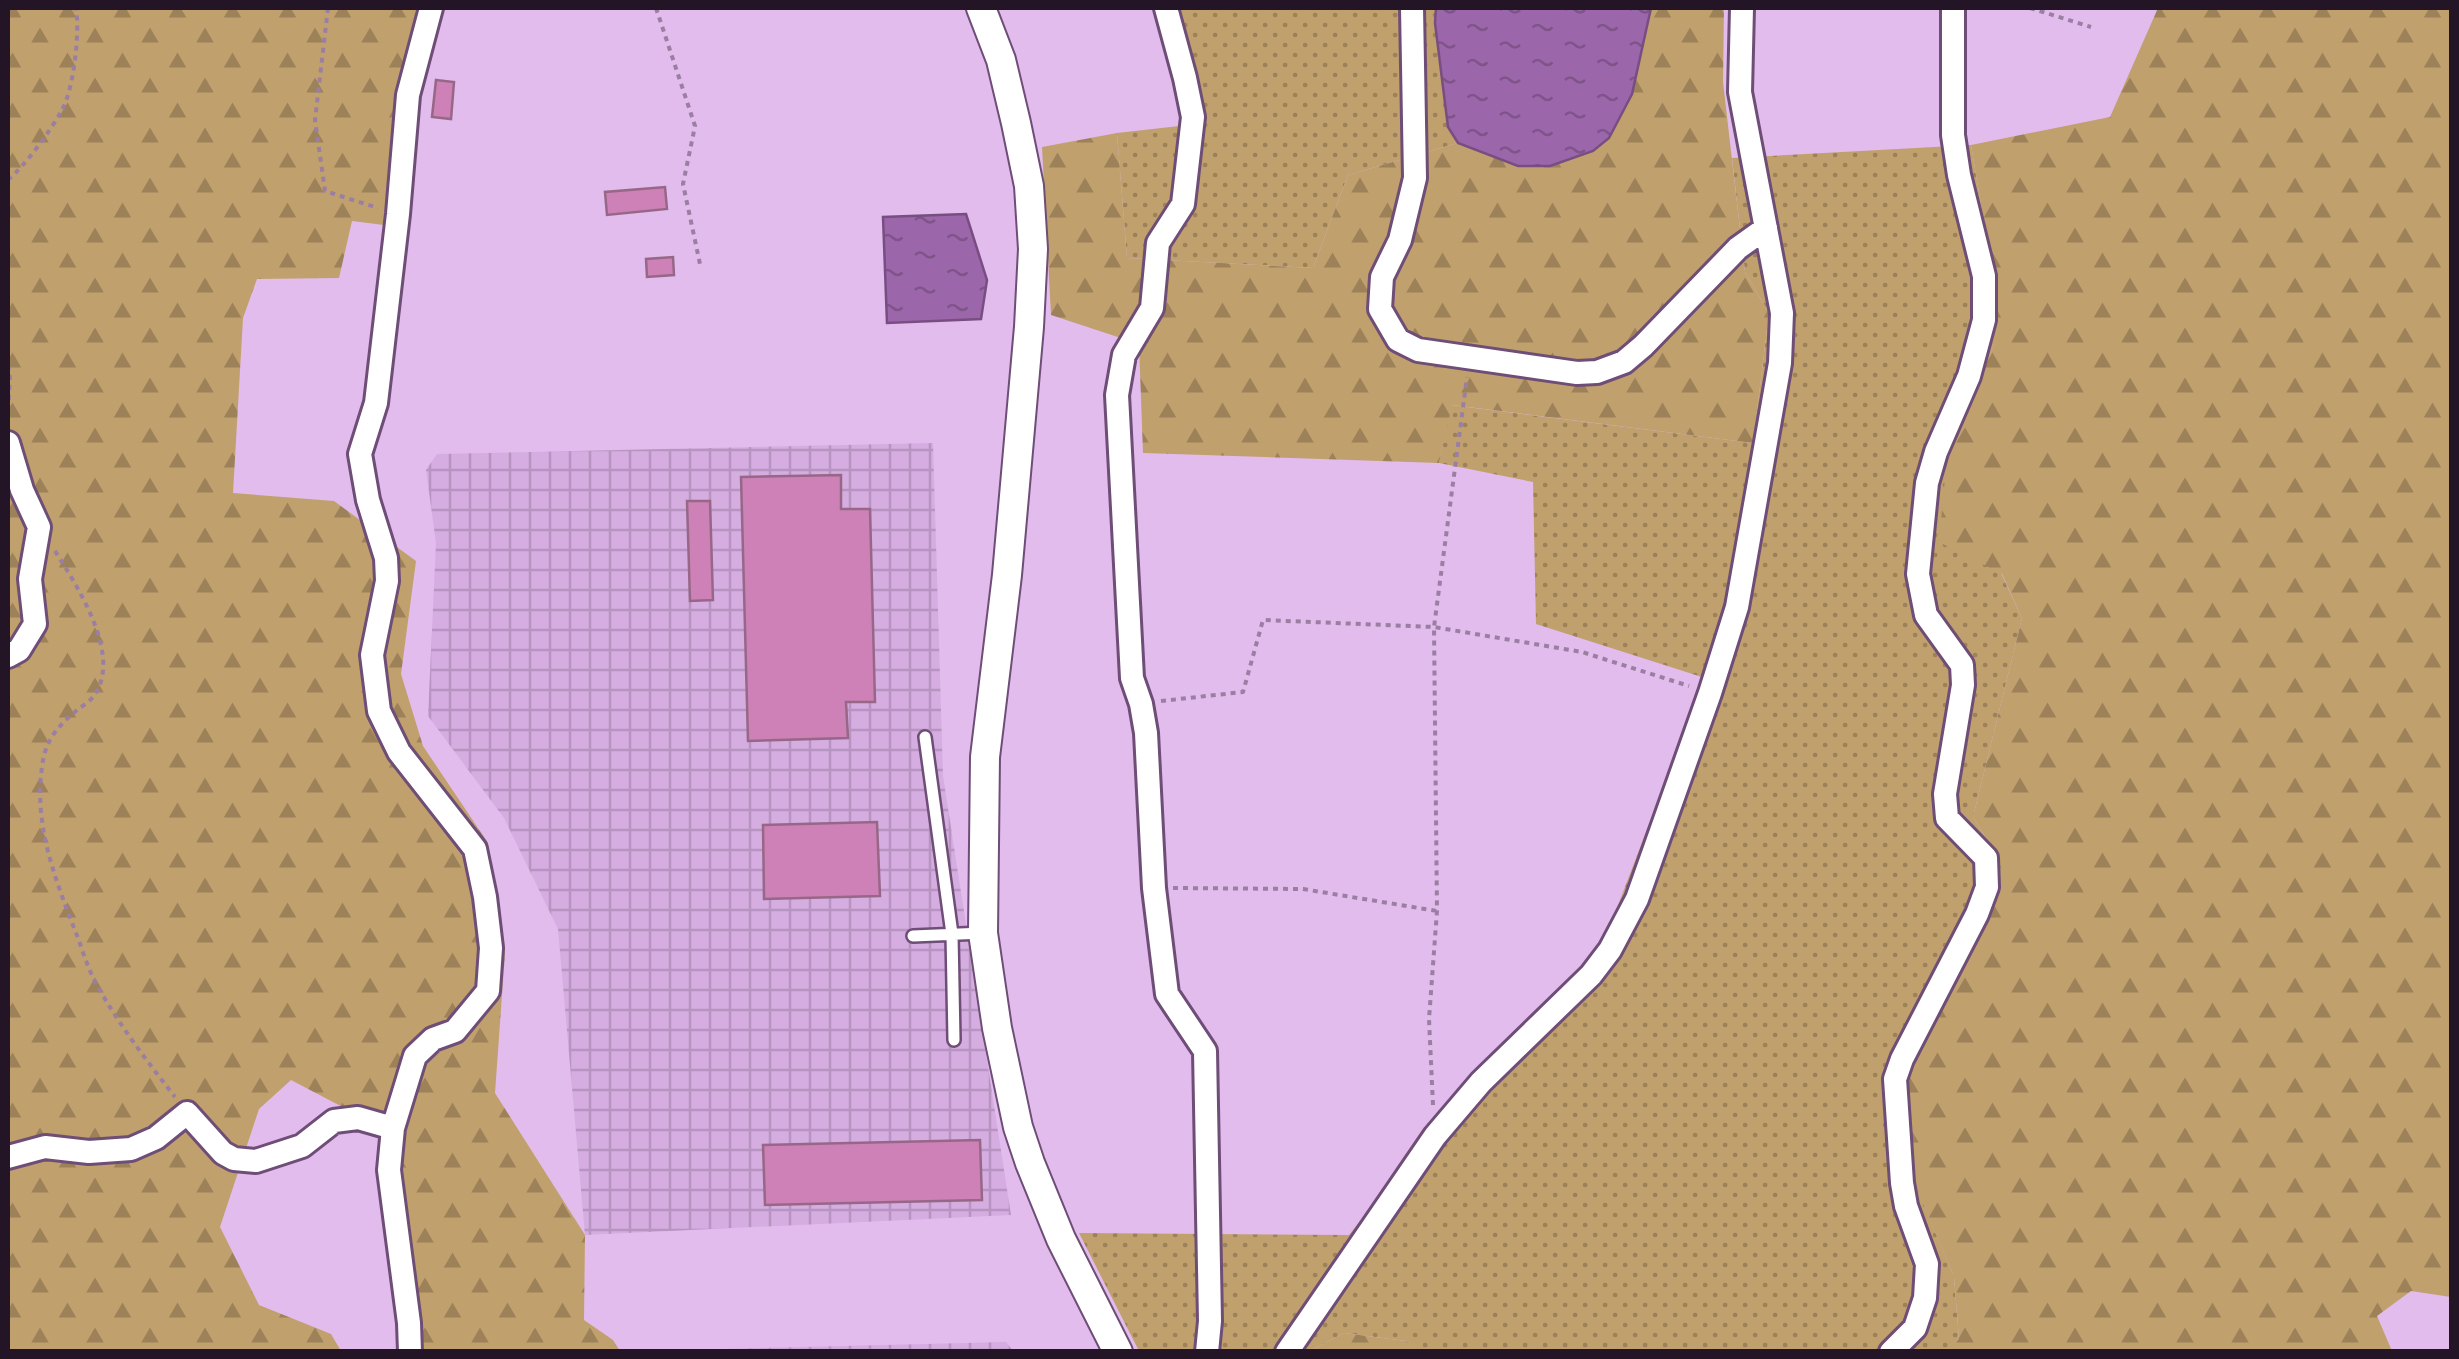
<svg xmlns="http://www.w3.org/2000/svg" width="2459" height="1359" font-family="'Titillium Web',sans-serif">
  <defs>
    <pattern id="industrial-grid" width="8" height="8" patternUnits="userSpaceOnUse" patternTransform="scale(2.5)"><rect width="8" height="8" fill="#d6ade1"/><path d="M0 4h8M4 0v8" fill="none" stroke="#b794c1"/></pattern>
    <pattern id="grass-dots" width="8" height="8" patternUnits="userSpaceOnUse" patternTransform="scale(2.5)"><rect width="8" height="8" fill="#c0a06d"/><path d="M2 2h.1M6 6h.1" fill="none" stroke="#9c8159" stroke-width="1.8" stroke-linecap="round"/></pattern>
    <pattern id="forest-firs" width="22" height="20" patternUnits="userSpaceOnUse" patternTransform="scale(2.5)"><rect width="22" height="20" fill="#c0a06d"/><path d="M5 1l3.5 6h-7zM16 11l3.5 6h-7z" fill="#9c8159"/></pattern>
    <pattern id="water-ripples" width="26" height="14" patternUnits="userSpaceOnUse" patternTransform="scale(2.5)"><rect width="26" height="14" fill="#9c67aa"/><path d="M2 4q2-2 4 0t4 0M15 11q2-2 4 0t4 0" fill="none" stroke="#7f548a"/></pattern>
  </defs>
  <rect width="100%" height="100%" fill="#e1bcec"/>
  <path fill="url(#industrial-grid)" d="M933 443 943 776 1011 1215 585 1235 558 929 504 818 428 716 436 543 426 470 437 454Z
    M1006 1342 1013 1351H643Z"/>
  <path fill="url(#grass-dots)" d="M1180 8H1436L1435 23 1448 127 1458 143 1348 175 1313 268 1127 258 1117 133 1206 123Z
    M1971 145 1993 276 1994 344 1947 457 2022 618 1973 817 1994 851 1916 1186 1954 1277 1959 1339 1941 1352H1422L1406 1341 1344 1333 1310 1351H1139L1079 1233 1349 1235 1448 1110 1602 947 1705 678 1536 624 1533 482 1439 463 1451 405 1753 443 1769 313 1745 272 1732 158Z"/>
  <path fill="url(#forest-firs)" d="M8 8H417L395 95 384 225 352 221 339 278 257 279 243 318 233 493 334 501 416 561 401 674 423 746 488 843 505 953 495 1093 585 1235 584 1320 613 1340 620 1351H418L396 1135 291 1080 259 1109 220 1227 259 1305 331 1334 341 1351 8 1352Z
    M1651 8H1724L1723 82 1745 272 1769 313 1753 443 1452 405 1439 463 1143 453 1139 344 1051 315 1042 147 1117 133 1127 258 1313 268 1348 175 1458 143 1518 166 1632 94Z
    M2158 8H2451V1297L2411 1291 2377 1316 2392 1351H1941L1959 1339 1954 1277 1916 1187 1906 1081 1996 893 1994 851 1973 817 2022 618 2002 574 1939 542 1947 457 1994 344 1993 276 1971 145 2110 117Z
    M1344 1333 1406 1341 1422 1351H1310Z"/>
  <path fill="url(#water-ripples)" stroke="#784e82" stroke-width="2.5" d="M1436 8H1651L1632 94 1609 138 1593 151 1550 166H1518L1458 143 1448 127 1435 23Z
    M966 214 987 280 981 319 887 323 883 217Z"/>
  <path fill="#cd81b6" stroke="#976788" stroke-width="2.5" d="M436 80 454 82 451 119 432 117Z
    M665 187 667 209 607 215 605 192Z
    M673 257 674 275 647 277 646 259Z
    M841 475V509H870L875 702H846L848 738 748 741 741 477Z
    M687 501H710L713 600 690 601Z
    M877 822 880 896 764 899 763 825Z
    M980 1140 982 1200 765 1205 763 1145Z"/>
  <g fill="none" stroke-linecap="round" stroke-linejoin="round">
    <defs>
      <path id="service" d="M925 737 952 934 954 1040
        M913 936 983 933"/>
      <path id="minor" d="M1166 8 1185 78 1193 117 1183 204 1158 243 1152 308 1124 355 1117 395 1132 678 1141 704 1146 733 1154 888 1167 994 1205 1051 1210 1321 1207 1352
        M1412 8 1415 178 1400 240 1382 277 1380 309 1398 340 1418 350 1577 373 1597 372 1624 362 1643 346 1738 248 1766 228
        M8 443 22 490 39 527 30 579 35 624 19 650 8 656
        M8 1157 45 1147 89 1152 131 1149 156 1138 187 1113 223 1153 234 1159 256 1161 302 1146 334 1121 358 1118 393 1128
        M410 1352 409 1323 389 1170 393 1128 415 1056 433 1039 455 1031 488 991 491 948 485 897 475 849 399 752 379 711 372 655 387 581 386 558 368 500 360 454 376 403 398 214 408 95 431 8
        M1287 1352 1435 1136 1481 1082 1591 975 1610 950 1637 899 1710 693 1737 607 1780 363 1782 313 1740 92 1742 8
        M1891 1352 1915 1328 1925 1298 1927 1264 1906 1206 1902 1183 1895 1079 1902 1059 1977 914 1987 887 1986 858 1947 818 1945 794 1963 685 1962 665 1926 615 1918 574 1927 483 1936 452 1969 376 1984 320V276L1959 175 1953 135V8"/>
      <path id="tertiary" d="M981 8 1001 60 1016 123 1029 186 1033 249 1029 327 1007 575 985 757 983 933 997 1028 1018 1127 1030 1163 1061 1239 1118 1352"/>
    </defs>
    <use href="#service" stroke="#6e4d77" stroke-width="16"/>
    <use href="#minor" stroke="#6e4d77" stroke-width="28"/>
    <use href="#tertiary" stroke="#6e4d77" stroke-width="32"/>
    <path stroke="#9b7fa3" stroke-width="4" stroke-dasharray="5 5" stroke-linecap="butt" d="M328 8 315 120 325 191 378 208
      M656 8 695 126 683 184 700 264
      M2030 8 2091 27
      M8 180C27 163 49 133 62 110 74 88 80 32 76 8
      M8 365 10 378 8 412
      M55 551C77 586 124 657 93 697 89 702 81 707 76 711 56 728 45 741 42 767 34 824 54 876 74 928 82 947 87 968 97 985 119 1025 147 1061 175 1097
      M1161 701 1243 692 1263 620 1434 627 1582 652 1689 686
      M1173 888 1303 889 1437 911
      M1433 1105 1429 1019 1437 911 1434 627 1467 377"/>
    <use href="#service" stroke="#fff" stroke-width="11"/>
    <use href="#minor" stroke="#fff" stroke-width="22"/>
    <use href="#tertiary" stroke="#fff" stroke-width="28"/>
  </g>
  <rect width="2459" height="1359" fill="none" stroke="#231526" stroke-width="20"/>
</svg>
